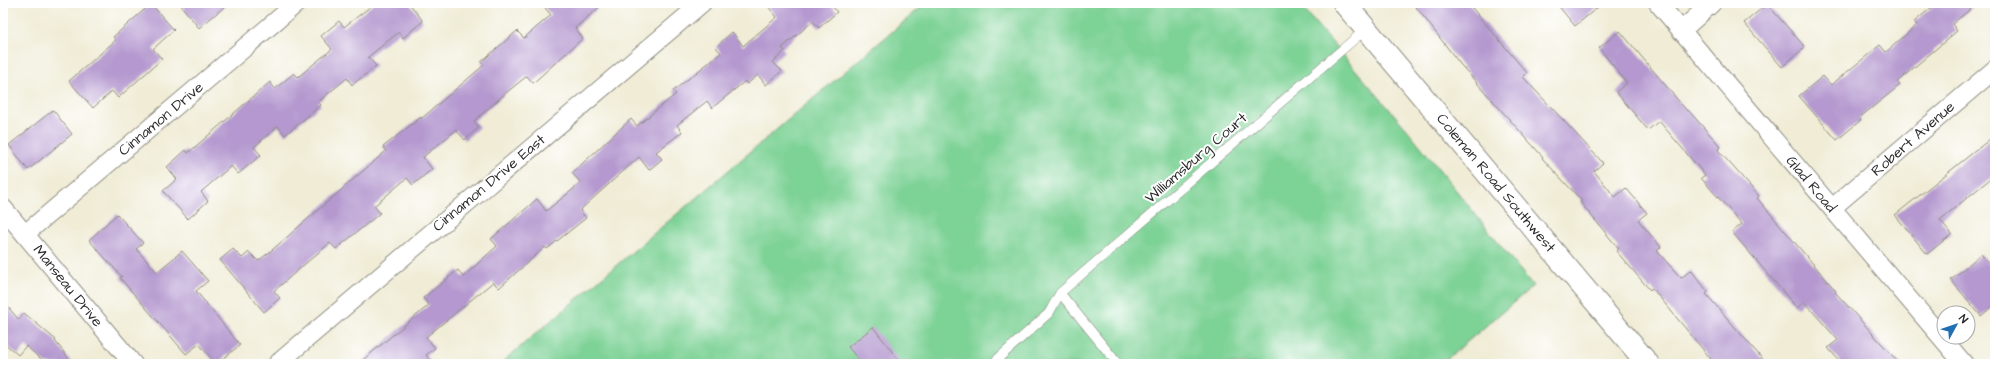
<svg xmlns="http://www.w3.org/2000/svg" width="1998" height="367" font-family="'Architects Daughter',sans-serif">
  <rect width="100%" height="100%" fill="#fff"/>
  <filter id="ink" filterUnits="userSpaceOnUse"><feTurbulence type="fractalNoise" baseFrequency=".025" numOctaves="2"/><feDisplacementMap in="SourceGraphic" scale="8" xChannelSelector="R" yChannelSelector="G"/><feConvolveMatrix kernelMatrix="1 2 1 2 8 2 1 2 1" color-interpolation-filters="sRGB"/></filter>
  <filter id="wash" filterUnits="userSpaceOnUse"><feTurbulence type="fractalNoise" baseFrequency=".012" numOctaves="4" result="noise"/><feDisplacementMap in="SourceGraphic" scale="16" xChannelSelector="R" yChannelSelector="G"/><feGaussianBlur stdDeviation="0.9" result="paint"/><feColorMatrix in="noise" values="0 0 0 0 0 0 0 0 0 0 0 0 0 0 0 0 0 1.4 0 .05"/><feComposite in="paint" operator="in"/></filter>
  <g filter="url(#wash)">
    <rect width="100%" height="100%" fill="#f0ecd6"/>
    <path fill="#7dd295" stroke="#547e60" d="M926 3H1298L1410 133 1533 286 1441 364H500Z"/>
    <g id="blocks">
      <path fill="#b498cf" d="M179 3H229L199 28Z
        M375 3H409L423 21 403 38 399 32 368 57 376 66 352 85 347 78 318 102 321 105 285 135 278 126 254 147 261 155 238 174 231 166 201 192 208 201 188 219 163 191 177 179 167 167 186 150 188 153 270 82 275 89 294 73 298 77 332 49 321 36 339 21 344 27Z
        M541 3H604L575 28 583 38 533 83 527 76 507 92 474 121 479 127 465 140 456 130 423 157 432 169 413 185 407 178 374 206 380 213 363 227 336 249 330 243 306 263 274 291 280 298 264 312 220 260 233 249 242 258 249 252 258 261 272 250 386 151 383 147 421 117V119L484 65 481 62 517 31 524 38 551 15Z
        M765 3H833L831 5 837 12 819 28 813 21 782 48 785 51 773 62 782 71 766 85 758 75 747 84 745 81 712 108 707 101 677 125 682 132 656 152 662 159 649 170 639 157 580 210 586 218 547 249 545 247 499 288 493 282 426 337 435 348 426 355 433 364H358L429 305 423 298 458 270 463 277 497 246 491 239 537 199 546 211 581 183 572 173 631 119 637 126 676 94 673 91 721 53 716 47 732 32 743 46 777 17Z
        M1413 3H1468L1527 73 1523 77 1603 163 1594 171 1615 197 1626 188 1647 213 1638 220 1661 247 1657 251 1681 278 1691 270 1708 292 1706 294 1767 364H1715L1652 288 1650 290 1616 251 1619 249 1580 202 1582 201 1542 158 1543 157 1460 64Z
        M1556 3H1603L1575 26Z
        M1937 3H1978L1952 24 1957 31 1897 82 1900 85 1859 118 1861 120 1837 140 1799 96 1823 76 1831 85 1880 45 1886 52 1917 25 1914 22Z
        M151 4 174 30 153 49 162 59 118 98 112 91 93 108 69 81 116 40 113 37Z
        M1767 4 1805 47 1782 67 1744 23Z
        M1620 31 1687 111 1688 110 1721 147 1718 150 1759 196 1757 198 1836 291 1835 292 1900 364H1842L1828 348 1838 340 1804 302 1797 308 1732 232 1742 224 1701 178 1705 175 1659 121 1648 130 1616 92 1627 83 1599 48Z
        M53 110 72 134 28 170 9 145Z
        M1995 135V175L1940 220 1952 234 1927 254 1895 215Z
        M117 214 143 243 136 249 157 272 182 251 208 281 196 291 240 345 216 364 199 344 186 354 120 278 122 277 89 240Z
        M1981 254 1995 271V304L1981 316 1951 280Z
        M3 301 19 320 24 313 56 340 55 341 73 364H47L26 346 18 355 3 342Z
        M873 327 902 364H862L848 347Z"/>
    </g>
  </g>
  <g filter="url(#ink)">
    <use href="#blocks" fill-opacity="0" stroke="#8e8c80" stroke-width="1"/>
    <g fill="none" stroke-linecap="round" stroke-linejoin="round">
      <defs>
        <path id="service" d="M1060 293 1118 364
          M992 364 1049 313 1060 293 1366 29"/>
        <path id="minor" d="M1658 3 1964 364
          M1681 31 1712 3
          M3 208 133 364
          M1832 208 1995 69
          M25 234 297 3
          M277 364 702 3"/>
        <path id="tertiary" d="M1344 3 1648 364"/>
      </defs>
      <use href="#service" stroke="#8e8c80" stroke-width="10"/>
      <use href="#minor" stroke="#8e8c80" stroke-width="20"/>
      <use href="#tertiary" stroke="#8e8c80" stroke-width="24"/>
      <use href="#service" stroke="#fff" stroke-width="9"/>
      <use href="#minor" stroke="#fff" stroke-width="18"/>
      <use href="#tertiary" stroke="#fff" stroke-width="22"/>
    </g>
  </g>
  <g text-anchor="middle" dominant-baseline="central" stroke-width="4" stroke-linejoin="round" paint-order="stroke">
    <g font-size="15" fill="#2b2b2b" stroke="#fff">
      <text transform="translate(161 119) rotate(-40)">Cinnamon Drive</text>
      <text transform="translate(1913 139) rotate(-41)">Robert Avenue</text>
      <text transform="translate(1196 158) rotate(-41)">Williamsburg Court</text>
      <text transform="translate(489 183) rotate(-40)">Cinnamon Drive East</text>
      <text transform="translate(1496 183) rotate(50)">Coleman Road Southwest</text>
      <text transform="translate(1811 184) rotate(50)">Glad Road</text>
      <text transform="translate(68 286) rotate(51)">Manseau Drive</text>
    </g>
  </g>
  <rect width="1998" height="367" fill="none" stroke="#fff" stroke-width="16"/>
  <g transform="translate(1956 325) rotate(50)"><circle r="19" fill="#ffffff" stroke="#aaaaaa"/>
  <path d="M0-3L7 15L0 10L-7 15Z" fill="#1f6fb2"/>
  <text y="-6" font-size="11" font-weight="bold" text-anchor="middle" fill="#2b2b2b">N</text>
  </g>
</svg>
